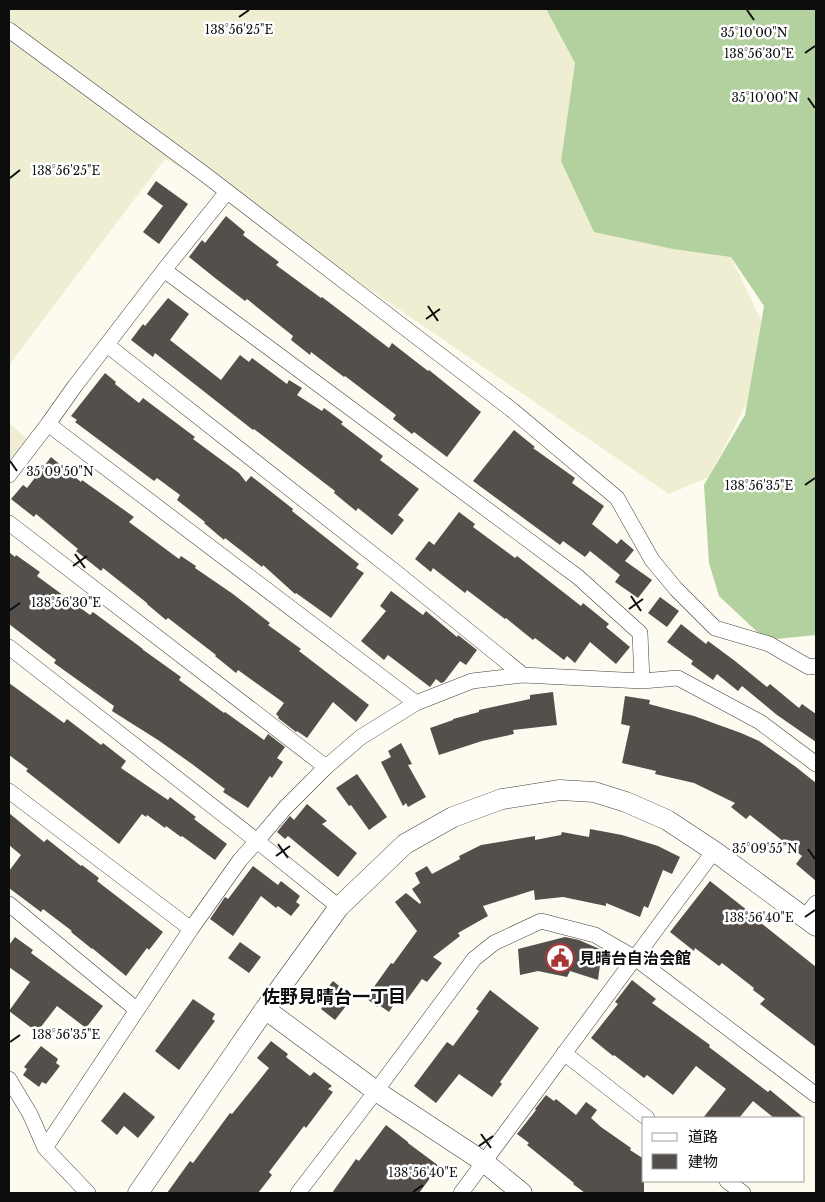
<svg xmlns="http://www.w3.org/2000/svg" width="825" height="1202" font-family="'Libre Baskerville','Noto Sans JP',serif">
  <rect width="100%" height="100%" fill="#fdfbef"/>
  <path fill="#f0eed2" d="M9 9H546L575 63 561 161 731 257 761 320 747 403 709 477 669 494 227 192 165 159 9 365Z
    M9 423 33 444 9 475Z"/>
  <path fill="#b3d19e" d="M546 9H816V635L766 640 719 596 709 563 704 485 745 415 764 306 731 257 673 249 594 232 561 161 575 63Z"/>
  <path fill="#544f4b" d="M156 181 188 204 159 244 143 232 163 206 147 194Z
    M226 216 245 232 243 235 279 262 276 265 321 298 322 297 389 348 392 343 428 371 429 370 481 412 447 457 414 432 412 434 393 419 396 415 345 376 344 377 311 352 310 355 291 340 293 336 247 299 245 301 215 278 189 257 202 240 205 243Z
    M168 298 189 314 170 340 221 380 240 355 249 362 252 358 287 384 289 380 302 388 297 395 322 411 324 408 343 422 341 424 383 456 380 460 419 489 398 515 404 520 392 535 358 508 356 511 334 493 335 491 254 429 253 430 155 353 153 357 131 340 143 324 145 326Z
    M105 373 116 382 115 384 139 403 143 398 195 437 193 439 239 473 246 482 251 476 293 509 292 511 359 564 356 568 364 573 331 618 296 593 295 594 263 565 262 567 225 538 224 540 204 523 205 522 177 500 180 495 157 478 154 481 75 422 77 420 71 416Z
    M514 430 535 447 533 448 575 478 572 483 604 506 592 524 617 544 621 539 634 550 625 561 652 580 638 598 615 582 620 575 590 551 585 557 563 541 560 545 473 481Z
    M51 457 81 482 82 480 134 517 129 522 179 559 181 556 196 566 195 568 233 594 270 623 268 625 301 649 299 651 369 705 356 722 333 702 307 738 297 731 296 732 278 718 279 717 276 714 284 703 238 670 236 673 215 656 216 655 168 618 166 620 147 604V603L103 568 101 571 76 551 78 549 36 514 34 517 11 499 23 485 27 488Z
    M459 512 475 524 473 527 515 558 517 556 581 606 583 603 609 624 606 627 630 647 616 664 590 642 575 663 567 656 564 660 535 638 533 640 506 618 505 619 467 590 465 593 433 568 431 572 415 559 429 541 434 545Z
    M9 552 15 557 16 555 40 572 37 576 90 615 93 612 143 649H142L181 677 179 680 224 713 225 712 264 740 268 734 285 747 277 758 283 762 272 778 270 776 248 808 223 792 225 789 192 764 158 740 112 711 114 706 54 663 56 660 9 624Z
    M391 591 423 615 426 611 457 637 458 635 477 650 466 665 460 661 444 682 441 683 436 679 430 687 388 655 384 660 361 641 386 611 380 606Z
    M660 597 679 611 667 627 648 613Z
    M681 624 706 644 708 641 735 661 767 687 770 684 799 708 802 704 816 714V742L777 715 742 686 738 691 717 674 713 680 691 664 693 661 667 642Z
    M9 683 64 723 67 719 101 745 103 743 126 761 121 768 168 800 170 797 196 817 194 819 227 844 215 860 182 836 181 837 166 826 165 828 147 815 146 817 142 814 119 844 26 771 28 769 9 755Z
    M553 692 557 725 513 730 514 734 482 741 439 755 430 728 453 720V719L479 712V710L530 699V695Z
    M625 696 650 700 649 704 694 716 741 733 759 741 796 767 816 783V881L796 864 802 856 750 815 746 819 731 807 735 803 694 783 655 774 656 771 622 763 630 726 621 724Z
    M401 743 412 764 408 765 426 797 408 807 406 803 403 806 381 762 391 757 388 751Z
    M357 774 387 817 369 830 351 805 349 806 336 788Z
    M307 804 327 821 322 824 357 853 338 877 288 836 285 839 277 832 290 816 294 820Z
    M9 813 44 842 47 839 81 866 82 865 99 878 97 881 163 932 149 950 147 948 126 976 92 948V949L71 932 72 931 43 909 41 912 9 888V871L21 855 9 845Z
    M590 829 622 835 658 846 680 857 672 874 663 870 648 908 644 906 640 917 606 903V906L563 897 535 900 534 890 483 906 488 916 458 933 460 936 433 957 442 963 427 982 422 979 404 1004 401 1002 399 1006 395 1003 389 1012 379 1005 377 1007 366 998 391 963 393 964 417 931 395 902 406 893 420 904 421 902 412 889 420 883 415 873 427 866 432 874 460 859 459 856 481 845 535 836V840L561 835 562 832 589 837Z
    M253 866 278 885 281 881 300 896 296 902 300 905 291 916 278 906 276 908 261 896 233 936 210 919 225 897 228 899Z
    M710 881 752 914 751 915 816 967V1047L760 1004 765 999 753 990 754 988 722 963 719 966 695 948 694 951 670 932Z
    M15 937 33 950 31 953 103 1006 86 1028 57 1006 37 1032 9 1011 30 982 9 967V945Z
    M565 937 579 940 602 950 598 980 570 971 567 977 538 971 520 975 518 949Z
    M240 942 261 957 249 973 228 958Z
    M632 980 656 999 652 1003 710 1045 709 1047 768 1092 770 1090 804 1118H774L753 1101 739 1118H703L726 1089 696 1066 673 1095 647 1075 644 1078 614 1055 613 1056 591 1038 618 1004 615 1002Z
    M333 981 353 997 335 1020 321 1009 324 1005 318 1000Z
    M490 990 539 1028 500 1082 502 1084 492 1097 459 1074 436 1103 414 1086 447 1042 453 1046 479 1011 476 1009Z
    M193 999 215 1014 212 1019 215 1021 179 1070 155 1051Z
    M271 1041 288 1054 286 1057 310 1076 314 1072 332 1086 328 1089 333 1092 306 1128 304 1126 269 1172 272 1175 258 1193H167L190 1161 193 1163 230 1113 232 1114 269 1068 257 1058Z
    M41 1046 58 1059 56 1063 60 1066 46 1084 42 1082 39 1087 23 1075 27 1069 24 1067Z
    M124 1092 155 1117 138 1138 124 1126 117 1135 101 1121Z
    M546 1095 554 1101 556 1099 576 1115 586 1102 597 1110 591 1118 601 1127 631 1148 630 1150 644 1159V1193H585L573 1184 574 1183 527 1145 529 1143 517 1134 536 1110 535 1109Z
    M386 1125 408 1142V1143L439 1166 419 1193H332L356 1159 359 1161Z"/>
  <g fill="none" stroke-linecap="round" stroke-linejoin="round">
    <defs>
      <path id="minor" d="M9 30 203 173 512 410 617 498 652 560 676 589 715 628 769 644 809 667 816 666
        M164 270 578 577 640 633 642 681
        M107 345 398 574 523 675
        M48 424 416 703
        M9 475 48 424 75 386 164 270 227 192
        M9 523 326 767
        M9 647 257 841 339 907
        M9 791 191 929
        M9 904 137 1010
        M805 917 816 903
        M564 1053 647 1118
        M9 1079 30 1114 45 1148 88 1193
        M45 1148 191 929 240 860 257 841 285 808 326 767 361 737 416 703 472 681 523 675 642 681 678 678 760 722 816 764
        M727 1181 743 1193
        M298 1193 376 1091 474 959 494 943 541 921 595 935 635 958 816 1095
        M461 1193 714 851"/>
      <path id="tertiary" d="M265 1009 376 1091 484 1162 522 1193
        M138 1193 265 1009 339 907 405 844 453 817 502 799 560 790 594 792 626 802 667 820 714 851 816 926"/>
    </defs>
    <use href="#minor" stroke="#404040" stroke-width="16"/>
    <use href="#tertiary" stroke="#404040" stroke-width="21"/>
    <use href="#minor" stroke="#fff" stroke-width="15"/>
    <use href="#tertiary" stroke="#fff" stroke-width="20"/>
  </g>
  <path fill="none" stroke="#0d0d0d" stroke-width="2" d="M747 10 754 20M239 17 249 10M805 53 815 46M808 98 815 108M10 178 20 170M428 306 438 321M426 319 440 309M10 461 17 471M805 485 815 478M75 554 85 568M73 566 87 556M631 596 641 611M629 609 643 599M10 610 20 603M278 844 288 858M808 849 815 859M276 856 290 846M805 917 815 910M10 1042 20 1035M481 1134 491 1148M479 1146 493 1136M413 1192 423 1185"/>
  <defs>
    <symbol id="civic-ring" viewBox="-11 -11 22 22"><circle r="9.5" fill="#fff" stroke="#aa3738" stroke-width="1.5"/><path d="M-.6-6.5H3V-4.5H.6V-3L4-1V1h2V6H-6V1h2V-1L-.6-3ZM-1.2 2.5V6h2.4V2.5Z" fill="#aa3738"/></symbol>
  </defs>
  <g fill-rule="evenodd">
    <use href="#civic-ring" x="544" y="942" width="32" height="32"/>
  </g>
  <g text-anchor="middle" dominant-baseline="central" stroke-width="5" stroke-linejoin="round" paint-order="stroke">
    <g font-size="16" font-weight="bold" fill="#0d0d0d" stroke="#fff" text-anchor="start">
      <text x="579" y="958">見晴台自治会館</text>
    </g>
    <g font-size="18" font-weight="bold" fill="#0d0d0d" stroke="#fff">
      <text x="334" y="997">佐野見晴台一丁目</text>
    </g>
  </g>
  <g font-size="12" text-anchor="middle" fill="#0d0d0d" stroke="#fff" stroke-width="5" stroke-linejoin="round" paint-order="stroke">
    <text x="239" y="34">138°56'25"E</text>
    <text x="754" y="37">35°10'00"N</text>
    <text x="759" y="58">138°56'30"E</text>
    <text x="765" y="102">35°10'00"N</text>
    <text x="66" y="175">138°56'25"E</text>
    <text x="60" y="476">35°09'50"N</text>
    <text x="759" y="490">138°56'35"E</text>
    <text x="66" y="607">138°56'30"E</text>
    <text x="765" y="853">35°09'55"N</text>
    <text x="759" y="922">138°56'40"E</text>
    <text x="66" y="1039">138°56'35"E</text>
    <text x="423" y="1177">138°56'40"E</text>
  </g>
  <rect width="825" height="1202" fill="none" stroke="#0d0d0d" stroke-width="20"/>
  <rect x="642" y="1117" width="162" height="65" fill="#ffffff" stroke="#9e9e9e"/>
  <rect x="652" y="1133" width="25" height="8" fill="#ffffff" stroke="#9e9e9e"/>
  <text x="688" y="1142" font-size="15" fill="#0d0d0d">道路</text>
  <rect x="652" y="1154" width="25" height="15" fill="#544f4b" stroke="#9e9e9e"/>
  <text x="688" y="1167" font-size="15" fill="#0d0d0d">建物</text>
</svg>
